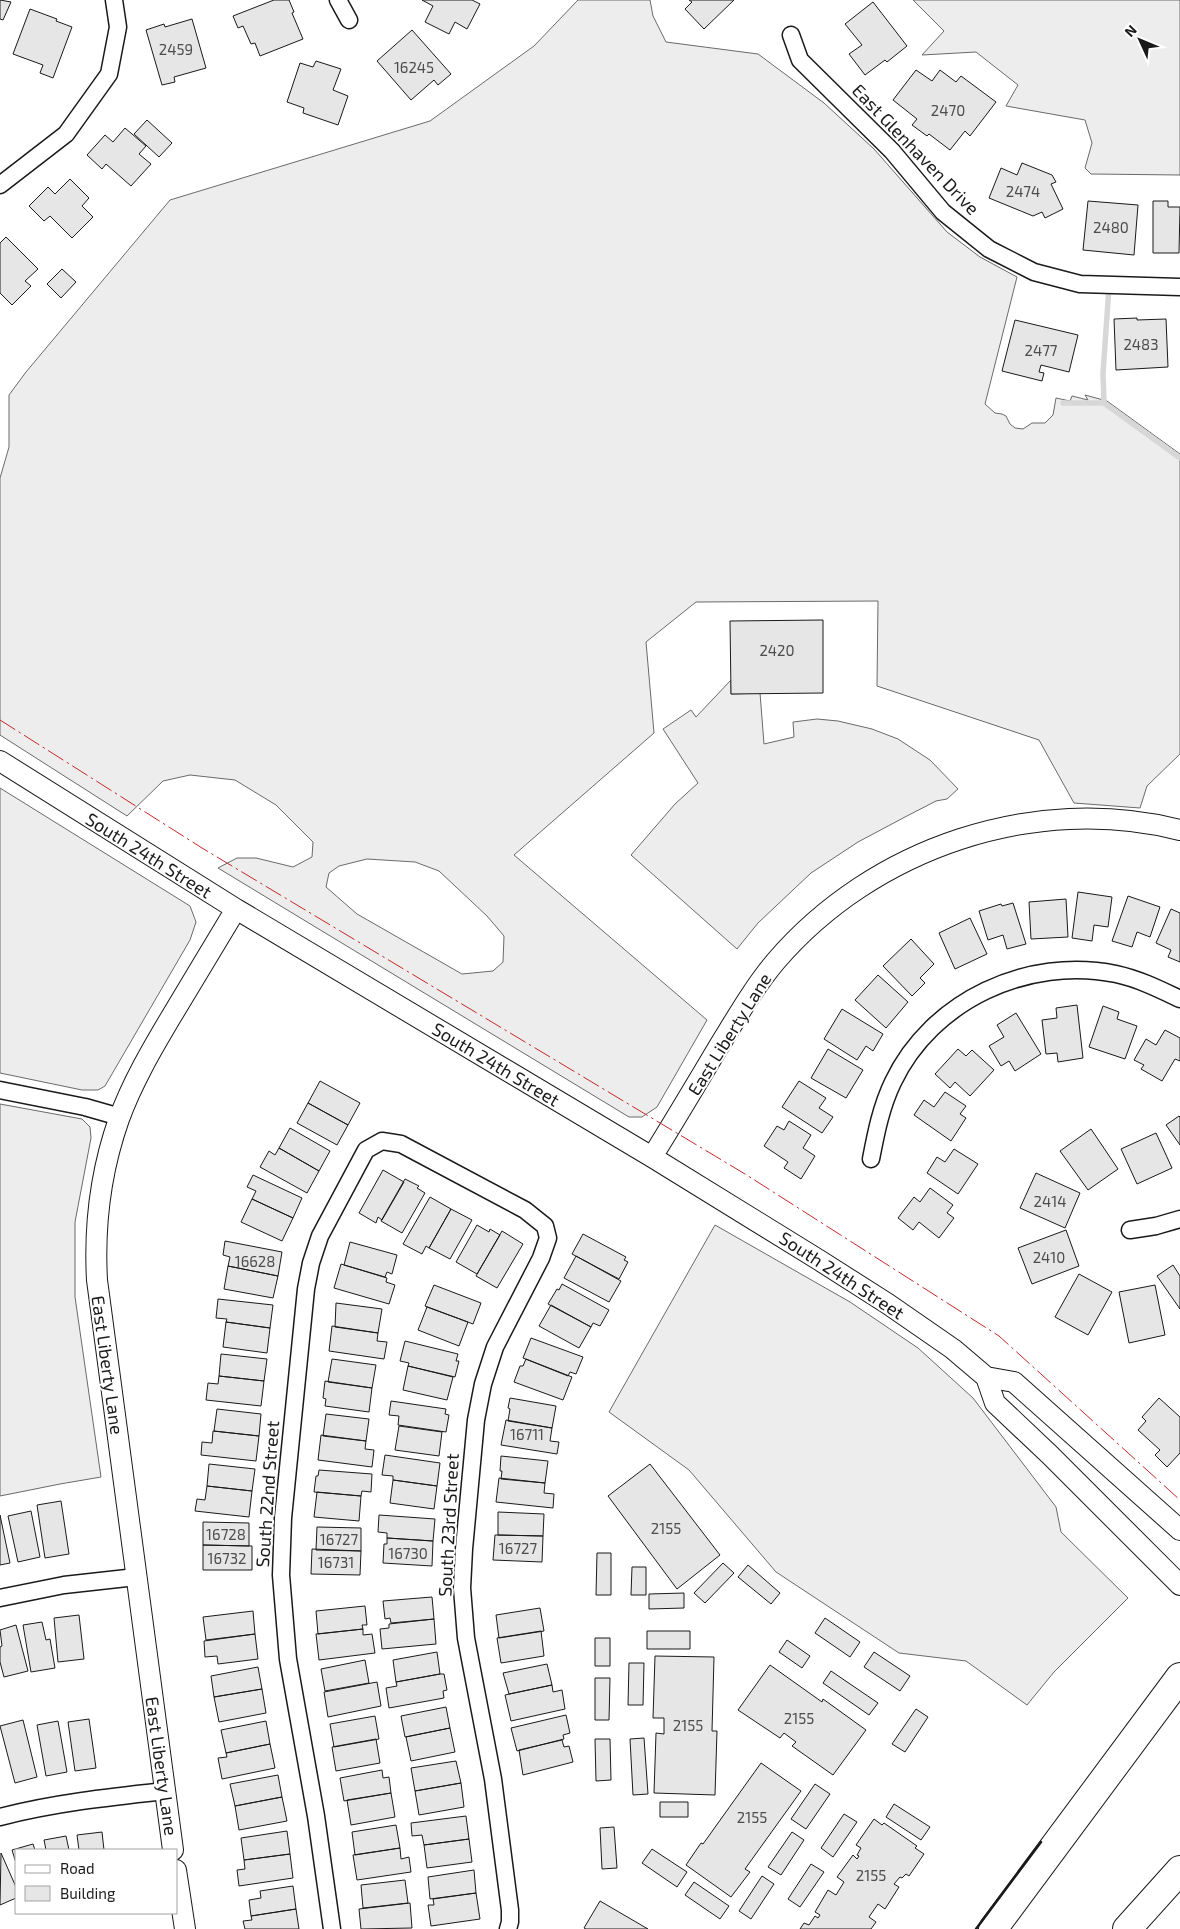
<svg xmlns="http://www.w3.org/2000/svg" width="1180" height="1929" font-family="'Exo 2',sans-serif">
  <rect width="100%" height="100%" fill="#fff"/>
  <path fill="#ededed" stroke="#6a6a6a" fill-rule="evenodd" d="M578 0H650L653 16 666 42 758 54 824 103 874 149 947 232 980 257 1017 277 985 404 995 413 1002 414 1006 416 1010 424 1015 428 1023 429 1032 423H1045L1053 415 1056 398 1070 401 1072 396 1088 400 1085 395 1107 401 1180 454V754L1147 786 1140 808 1074 803 1039 740 877 686 878 601 696 602 646 642 654 733 514 855 707 1020 657 1107 642 1117H629L218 868 237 858H256L293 867 312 857 313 842 276 805 235 780 190 775 163 781 127 816 0 735V478L9 447V395L26 372 170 200 430 121 534 46ZM367 859 415 862 439 871 487 916 504 936 503 962 493 971 462 974 357 914 326 887 329 873 339 866Z
    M913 0H1180V175L1091 174 1085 168 1092 143 1085 120 1006 106 1018 85 976 52 922 55 944 31Z
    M731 680V694L760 693 764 744 794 737 793 722 817 719 838 721 872 729 898 739 930 760 958 789 947 799 936 801 905 817 858 842 811 873 758 923 737 949 631 855 675 804 698 783 663 729 691 710 696 717Z
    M0 788 190 906 196 922 190 940 105 1086 98 1090H82L0 1073Z
    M0 1104 82 1119 90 1127 91 1138 75 1222V1297L101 1477 60 1484 0 1496Z
    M715 1225 850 1302 918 1348 973 1398 1056 1507 1061 1532 1128 1598 1054 1672 1027 1705 966 1661 899 1653 776 1572 689 1470 609 1412Z"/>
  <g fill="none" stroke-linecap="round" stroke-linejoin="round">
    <path stroke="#d7d7d7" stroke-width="5.5" d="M1109 287 1103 373 1104 403 1180 458
      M1063 403H1104"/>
  </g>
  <path fill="#e6e6e6" stroke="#1a1a1a" d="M0 0 11 2 3 20 0 19Z
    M274 0H289L294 12 292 13 303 39 260 56 255 43 251 44 243 26 238 28 233 16Z
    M422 0H472L480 4 467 29 455 22 449 34 425 22 433 6Z
    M689 0H734L704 29 685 9 692 2Z
    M873 2 907 46 887 62 885 60 865 75 849 54 862 45 845 24Z
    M30 9 57 19 56 21 72 27 53 78 40 73 43 65 13 54Z
    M192 19 206 68 174 77 175 82 162 85 146 30 164 24 165 27Z
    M412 30 451 74 438 85 434 80 411 100 377 61Z
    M316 61 341 69 333 90 348 96 338 125 303 113 304 108 287 102 300 63 313 67Z
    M916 70 932 81 940 70 956 82 961 76 996 102 970 136 965 131 950 150 929 134 927 136 912 125 917 119 893 100Z
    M147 120 172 143 159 157 134 134Z
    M125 128 146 146 139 154 151 164 131 186 106 164 102 169 87 155 105 135 113 142Z
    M1022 163 1052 175 1056 182 1051 184 1063 209 1045 218 1042 212 1033 216 989 198 1001 168 1017 175Z
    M70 179 89 198 82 206 93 217 72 238 50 216 44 221 29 206 48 187 55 194Z
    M1088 201 1138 205 1134 255 1083 250Z
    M1153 201H1168V207H1180L1179 253H1153Z
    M6 237 38 269 25 281 31 286 12 305 0 293V243Z
    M62 269 76 282 61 298 47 284Z
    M1137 318V320L1166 319 1168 367 1116 370 1114 319Z
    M1015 320 1078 335 1069 372 1041 365 1039 372 1044 373 1042 381 1002 371Z
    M823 620V693L731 694 730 621Z
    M1078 892 1112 897 1108 927 1094 925 1092 941 1072 938Z
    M1128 896 1160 907 1150 937 1137 932 1132 947 1112 941Z
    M1066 899 1068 937 1031 939 1029 902Z
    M1013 903 1026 944 1007 949 1003 935 988 940 979 911 1001 904 1002 906Z
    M1171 909 1180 913V962L1168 957 1171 950 1156 943Z
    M970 918 987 954 955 969 939 933Z
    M911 939 934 964 920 978 925 983 912 996 883 966Z
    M878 975 908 1002 886 1028 855 1000Z
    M1077 1005 1083 1058 1058 1062 1057 1053 1046 1054 1042 1020 1057 1018 1056 1008Z
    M1103 1006 1119 1012 1117 1019 1137 1026 1125 1059 1089 1047Z
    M842 1009 883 1034 873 1051 866 1046 857 1060 824 1039Z
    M1016 1013 1041 1054 1015 1071 1009 1061 1001 1066 989 1046 1004 1037 997 1025Z
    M1165 1030 1180 1038V1061L1175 1059 1162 1081 1141 1069 1144 1065 1134 1060 1146 1039 1156 1045Z
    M828 1049 863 1070 846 1098 811 1078Z
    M958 1049 966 1056 972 1050 994 1070 970 1096 955 1082 950 1088 935 1074Z
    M320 1081 360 1103 348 1125 308 1103Z
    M799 1081 826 1098 819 1108 833 1117 822 1133 782 1107Z
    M945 1092 966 1106 960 1114 966 1118 951 1141 914 1115 924 1100 934 1107Z
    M308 1103 348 1125 337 1145 297 1123Z
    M1179 1116 1180 1117V1145L1166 1125Z
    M789 1121 811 1135 803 1148 815 1156 801 1179 784 1168 788 1162 764 1146 777 1126 784 1130Z
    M290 1128 330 1151 319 1171 279 1148Z
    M1091 1129 1118 1169 1088 1190 1060 1151Z
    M1156 1133 1172 1168 1137 1184 1121 1149Z
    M279 1148 319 1171 307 1193 260 1167 269 1151 275 1155Z
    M954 1149 978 1164 958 1194 927 1173 937 1157 945 1162Z
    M383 1170 404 1182 382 1220 378 1217 376 1223 359 1213Z
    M1036 1173 1080 1193 1065 1228 1020 1208Z
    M253 1175 302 1198 293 1218 252 1199 256 1191 247 1187Z
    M405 1179 419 1186 417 1188 425 1193 402 1233 381 1221Z
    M930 1188 953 1205 947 1213 954 1218 939 1238 919 1222 913 1230 898 1218 914 1197 920 1202Z
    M430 1197 451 1209 429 1248 426 1246 422 1254 403 1244Z
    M252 1199 293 1218 282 1241 241 1222Z
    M451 1209 472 1220 450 1259 429 1248Z
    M477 1225 489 1232 490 1229 500 1235 477 1274 456 1262Z
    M1066 1230 1079 1266 1032 1284 1018 1248Z
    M502 1231 523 1244 497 1288 476 1276Z
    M583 1234 626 1257 624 1260 628 1262 619 1279 572 1254Z
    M225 1241 282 1252 278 1276 228 1266 230 1257 223 1255Z
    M350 1242 397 1255 392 1274 387 1272 385 1277 344 1265Z
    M576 1256 621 1281 609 1302 564 1278Z
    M341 1264 387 1278 386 1282 395 1285 389 1304 334 1288Z
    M1173 1265 1180 1276V1309L1157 1276Z
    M228 1266 278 1276 273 1298 224 1289Z
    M1079 1274 1112 1292 1088 1335 1055 1317Z
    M562 1284 609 1310 600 1326 593 1323 591 1327 548 1304 557 1289 559 1290Z
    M434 1285 481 1303 473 1324 425 1306Z
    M1155 1285 1165 1335 1129 1343 1119 1292Z
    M218 1299 273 1305 270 1328 226 1322 227 1319 216 1318Z
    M336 1303 382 1309 378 1333 335 1327Z
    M551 1305 591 1327 579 1348 539 1326Z
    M427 1307 468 1322 459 1346 418 1330Z
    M226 1322 270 1328 267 1353 223 1347Z
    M332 1326 378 1333 377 1341 387 1342 384 1359 329 1351Z
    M531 1338 583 1357 576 1374 570 1372 568 1376 523 1358Z
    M405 1341 458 1354 456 1361H459L455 1377 408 1366 409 1363 400 1361Z
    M221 1354 267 1359 264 1381 219 1376Z
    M332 1359 376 1365 372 1388 328 1382Z
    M526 1359 572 1377 563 1400 514 1382 520 1366H523Z
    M408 1366 453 1377 447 1400 403 1390Z
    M219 1376 264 1381 261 1406 206 1400 208 1383 218 1384Z
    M325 1381 372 1388 369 1412 325 1406 326 1399 323 1398Z
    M510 1398 556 1406 552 1428 508 1421 510 1409 508 1408Z
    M1159 1398 1180 1417V1453L1167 1467 1155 1455 1160 1450 1138 1430 1146 1421 1142 1417Z
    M391 1401 446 1409 445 1414 449 1415 446 1432 398 1425 399 1416 389 1415Z
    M217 1409 261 1414 259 1436 214 1431Z
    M326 1414 369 1419 366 1441 323 1436Z
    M506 1420 552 1428 550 1441 559 1442 557 1454 501 1445Z
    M399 1426 442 1432 439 1456 395 1450Z
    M213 1431 259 1436 256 1461 201 1455 202 1442 212 1443Z
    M321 1435 366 1441 365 1449 374 1450 372 1467 318 1460Z
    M385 1455 440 1463 437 1486 393 1480V1476L382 1475Z
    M501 1456 548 1461 545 1483 501 1479 502 1471H500Z
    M209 1464 255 1469 252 1491 207 1486Z
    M650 1464 720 1555 677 1589 608 1496Z
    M319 1470 372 1474 371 1492 362 1491 361 1496 314 1492 316 1476H318Z
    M499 1478 545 1483 544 1493 554 1494 553 1508 496 1502Z
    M393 1480 437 1486 434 1509 390 1503Z
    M207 1486 252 1491 249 1517 195 1511 197 1499 205 1500Z
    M317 1492 361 1496 359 1521 314 1517Z
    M61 1501 69 1554 45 1558 37 1505Z
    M31 1511 40 1557 18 1562 8 1516Z
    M498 1512 544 1514 543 1536 498 1535Z
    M0 1515 10 1563 0 1565Z
    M379 1515 435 1519 433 1541 387 1538V1533L378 1532Z
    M203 1522 249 1523V1546L203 1545Z
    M317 1527 361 1528V1551L316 1550Z
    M495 1535 543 1536 542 1562 493 1560Z
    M387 1538 433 1541 432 1566 383 1563 384 1544H387Z
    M203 1545 252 1546V1570H203Z
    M312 1549 361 1551 360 1575 311 1574Z
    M597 1553H611V1595H596Z
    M723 1563 734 1573 705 1603 694 1593Z
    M748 1565 780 1593 771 1604 738 1577Z
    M632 1567H646V1595H631Z
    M684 1593V1608L649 1609V1594Z
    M432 1597 434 1619 391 1623 390 1618 385 1619 383 1601Z
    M365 1606 367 1625H362L363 1629 318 1634 316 1611Z
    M540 1608 544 1631 499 1638 496 1615Z
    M253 1611 255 1634 206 1640 203 1617Z
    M79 1615 84 1659 58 1662 54 1618Z
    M825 1618 860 1642 850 1657 815 1633Z
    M434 1619 436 1644 382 1649 380 1629 389 1628V1624Z
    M42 1622 46 1640 50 1639 55 1668 31 1672 23 1625Z
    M16 1625 28 1671 4 1677 0 1662V1647L2 1646 0 1630Z
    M363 1629V1635L372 1634 375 1653 319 1660 316 1634Z
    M541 1631 544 1656 501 1663 497 1638Z
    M647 1631H690V1649H647Z
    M255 1634 258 1659 218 1664 217 1656 205 1657 204 1641Z
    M595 1638H610V1666H595Z
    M787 1640 810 1656 802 1668 779 1652Z
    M437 1652 440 1674 396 1682 393 1660Z
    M874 1652 910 1676 900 1691 864 1667Z
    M655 1656 714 1657 712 1731H717L715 1795 654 1793 656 1733 664 1734V1718H653Z
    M365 1660 369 1683 325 1691 321 1669Z
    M629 1663H644L643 1705H628Z
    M547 1664 552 1685 509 1694 503 1673Z
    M770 1665 822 1702 823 1699 866 1730 833 1775 792 1746 796 1742 784 1733 780 1738 738 1710Z
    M258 1667 262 1689 214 1697 211 1676Z
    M831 1671 878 1703 869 1715 823 1683Z
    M440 1674H444L447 1690 443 1691 444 1698 389 1708 386 1688 397 1686 396 1682Z
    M595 1678H610L609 1720H595Z
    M377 1682 381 1706 328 1717 324 1692Z
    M552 1685 553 1692 562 1690 565 1709 511 1721 505 1695Z
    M262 1689 266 1713 219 1722 214 1697Z
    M446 1707 450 1728 405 1737 401 1716Z
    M916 1709 928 1717 905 1752 892 1744Z
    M566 1715 570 1733 563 1735 564 1739 517 1751 511 1728Z
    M375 1716 379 1739 334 1747 330 1724Z
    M89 1719 96 1768 75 1771 68 1722Z
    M23 1720 37 1777 15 1783 0 1726Z
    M58 1721 67 1772 46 1776 37 1725Z
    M266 1721 270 1744 226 1753 221 1730Z
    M450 1728 455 1752 411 1761 406 1737Z
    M644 1738 648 1794 633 1795 630 1739Z
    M376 1739 380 1763 336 1771 332 1747Z
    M595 1739H610L611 1780 596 1781Z
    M562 1740 564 1747 569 1746 573 1762 523 1775 519 1750Z
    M270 1744 275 1768 222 1779 218 1758 227 1757 226 1753Z
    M456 1761 461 1783 415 1791 411 1768Z
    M761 1763 801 1791 745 1869 750 1872 731 1897 686 1865 701 1843 703 1844Z
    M382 1770 383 1778 389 1777 391 1793 344 1801 340 1778Z
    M278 1775 282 1797 235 1806 230 1784Z
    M461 1783 464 1807 419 1815 415 1791Z
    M815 1784 830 1794 806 1829 791 1819Z
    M391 1793 395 1817 351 1825 347 1800Z
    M282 1797 287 1821 239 1830 235 1806Z
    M660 1802H688V1817H660Z
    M894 1804 930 1827 921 1840 886 1817Z
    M844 1814 857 1822 833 1857 821 1848Z
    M466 1816 469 1839 424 1845 422 1835 412 1836 411 1823Z
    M874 1819 882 1825 884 1823 917 1846 915 1848 924 1854 909 1876 906 1874 902 1878 900 1877 894 1884 899 1887 885 1909 878 1904 869 1917 876 1922 871 1929H800L804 1923 809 1925 815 1916 818 1918 820 1915 815 1912 828 1890 836 1895 844 1882 837 1877 853 1855 857 1859 859 1856 857 1855 861 1848 856 1845Z
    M396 1825 400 1848 355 1855 352 1832Z
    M614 1827 617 1868 602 1869 600 1828Z
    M287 1831 290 1854 244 1860 241 1838Z
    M102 1832 104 1850H79L77 1835Z
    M792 1832 804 1840 781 1875 768 1867Z
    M66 1836 69 1850H46L44 1840Z
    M469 1839 472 1862 427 1868 424 1845Z
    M33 1844 35 1850H16V1863L12 1850Z
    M400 1848 401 1859 409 1857 411 1872 357 1880 353 1855Z
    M652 1849 687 1872 677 1887 642 1863Z
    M1 1853 16 1887V1898L0 1905Z
    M290 1854 293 1878 239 1886 237 1870 245 1869 244 1860Z
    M811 1864 824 1872 800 1907 788 1899Z
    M474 1870 476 1893 430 1899 428 1877Z
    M762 1876 774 1884 751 1919 739 1911Z
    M405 1880 408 1903 363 1908 361 1885Z
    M694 1882 729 1906 720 1919 685 1895Z
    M293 1886 296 1909 251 1916 249 1900 261 1898 260 1891Z
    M476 1893 480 1919 431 1926 428 1905H434L433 1899Z
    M600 1901 648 1929H586L584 1928Z
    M410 1903 412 1928 361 1929 359 1909Z
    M296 1909 299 1929H245L243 1921 252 1920 251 1916Z"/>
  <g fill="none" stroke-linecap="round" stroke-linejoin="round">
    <defs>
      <path id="minor" d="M338 0 349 20
        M791 35 800 60 892 151 943 212 989 249 1034 272 1080 284 1180 287
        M0 185 66 134 109 74 118 27 114 0
        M0 1090 85 1107 120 1117
        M871 1159C876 1133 881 1107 893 1082 932 1000 1028 956 1116 974 1139 979 1159 989 1180 999
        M1130 1230 1156 1226 1180 1219
        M0 1598 64 1585 136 1577
        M0 1817C54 1803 110 1797 165 1791
        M332 1929 316 1816 288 1659 281 1575 283 1518 306 1289 311 1263 320 1236 366 1150 382 1141 401 1144 525 1210 545 1226 548 1238 541 1258 495 1347 483 1384 476 1420 464 1549 462 1588 466 1638 493 1779 510 1910V1922L508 1929"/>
      <path id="tertiary" d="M0 761 236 909 652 1157 819 1260 888 1304 953 1349 986 1377 1014 1382 1180 1530
        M652 1157C675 1120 697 1083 719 1046 737 1017 754 987 776 961 873 848 1034 793 1180 830
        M986 1377 995 1403 1050 1455 1180 1585
        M173 1850 97 1280C94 1225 101 1170 119 1119 132 1083 152 1049 171 1017 193 981 214 945 236 909
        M176 1870 185 1929"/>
      <path id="motorway" d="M993 1929 1180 1677
        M1127 1929 1180 1870"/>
    </defs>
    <use href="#minor" stroke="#1a1a1a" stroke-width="19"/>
    <use href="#tertiary" stroke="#1a1a1a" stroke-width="22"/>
    <use href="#motorway" stroke="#1a1a1a" stroke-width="30"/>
    <use href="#minor" stroke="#fff" stroke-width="16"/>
    <use href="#tertiary" stroke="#fff" stroke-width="20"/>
    <use href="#motorway" stroke="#fff" stroke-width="28"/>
    <path stroke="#1a1a1a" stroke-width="2.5" d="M976 1929 1041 1842"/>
    <path stroke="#c62828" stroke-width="1" stroke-dasharray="18 4 2.5 4" stroke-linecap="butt" d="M0 720 202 848 745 1174 999 1336 1180 1500"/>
  </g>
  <g text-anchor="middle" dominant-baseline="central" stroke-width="4" stroke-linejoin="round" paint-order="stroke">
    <g font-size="15" fill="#4d4d4d">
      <text x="176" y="49">2459</text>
      <text x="414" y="67">16245</text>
      <text x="948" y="110">2470</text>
      <text x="1023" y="191">2474</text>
      <text x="1111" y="227">2480</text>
      <text x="1141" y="344">2483</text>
      <text x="1041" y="350">2477</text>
      <text x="777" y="650">2420</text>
      <text x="1050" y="1201">2414</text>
      <text x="1049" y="1257">2410</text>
      <text x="255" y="1261">16628</text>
      <text x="527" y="1434">16711</text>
      <text x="666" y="1528">2155</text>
      <text x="226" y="1534">16728</text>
      <text x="339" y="1539">16727</text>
      <text x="518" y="1548">16727</text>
      <text x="408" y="1553">16730</text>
      <text x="227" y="1558">16732</text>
      <text x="336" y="1562">16731</text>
      <text x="799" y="1718">2155</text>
      <text x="688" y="1725">2155</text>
      <text x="752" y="1817">2155</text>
      <text x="871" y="1875">2155</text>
    </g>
    <g font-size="18" fill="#1a1a1a" stroke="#fff">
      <text transform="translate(916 149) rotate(46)">East Glenhaven Drive</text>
      <text transform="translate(149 855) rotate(32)">South 24th Street</text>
      <text transform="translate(729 1034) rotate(-58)">East Liberty Lane</text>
      <text transform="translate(496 1064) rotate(31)">South 24th Street</text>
      <text transform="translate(842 1275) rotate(33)">South 24th Street</text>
      <text transform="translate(108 1365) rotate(82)">East Liberty Lane</text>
      <text transform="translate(267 1494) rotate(-86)">South 22nd Street</text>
      <text transform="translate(448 1525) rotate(-87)">South 23rd Street</text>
      <text transform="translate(162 1766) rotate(82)">East Liberty Lane</text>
    </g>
  </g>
  <rect x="15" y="1849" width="162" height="65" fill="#ffffff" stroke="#a3a3a3"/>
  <rect x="25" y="1865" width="25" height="8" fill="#ffffff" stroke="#a3a3a3"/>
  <text x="60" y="1874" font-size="15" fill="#1a1a1a">Road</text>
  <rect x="25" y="1886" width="25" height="15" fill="#e6e6e6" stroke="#a3a3a3"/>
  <text x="60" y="1899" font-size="15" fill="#1a1a1a">Building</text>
  <g transform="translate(1140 40) rotate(314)" stroke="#ffffff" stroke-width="4" paint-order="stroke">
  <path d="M0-4L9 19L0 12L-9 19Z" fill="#1a1a1a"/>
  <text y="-8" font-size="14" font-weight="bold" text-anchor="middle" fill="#1a1a1a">N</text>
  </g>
</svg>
